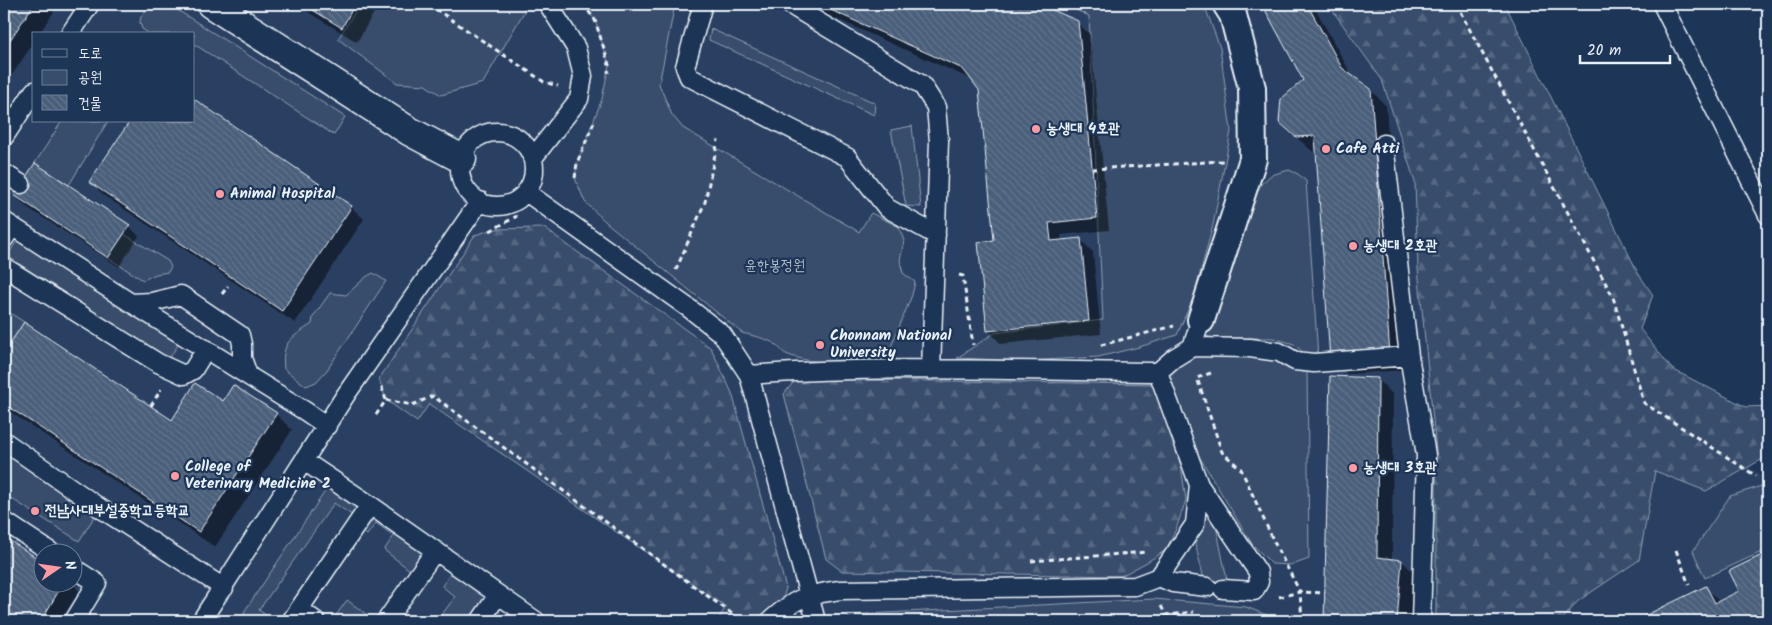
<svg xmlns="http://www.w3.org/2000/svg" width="1772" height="625" font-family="Kalam,'Poor Story',sans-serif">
  <defs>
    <pattern id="forest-firs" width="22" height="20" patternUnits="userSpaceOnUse" patternTransform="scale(1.25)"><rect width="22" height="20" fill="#374d6c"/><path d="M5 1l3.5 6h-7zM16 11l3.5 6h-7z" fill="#546782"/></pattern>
    <pattern id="building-back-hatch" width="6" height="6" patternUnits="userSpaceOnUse" patternTransform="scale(1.25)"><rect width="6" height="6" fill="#495e7a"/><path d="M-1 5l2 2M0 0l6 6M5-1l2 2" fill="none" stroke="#63768e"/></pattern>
  </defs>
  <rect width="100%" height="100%" fill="#1d3557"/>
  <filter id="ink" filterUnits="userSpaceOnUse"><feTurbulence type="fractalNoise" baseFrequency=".02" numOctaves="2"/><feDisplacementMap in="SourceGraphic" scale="10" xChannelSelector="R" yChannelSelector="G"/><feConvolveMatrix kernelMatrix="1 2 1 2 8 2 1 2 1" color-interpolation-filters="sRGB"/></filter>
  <g filter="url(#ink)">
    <path fill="#2a4162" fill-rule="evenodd" d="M4 4H1464L1650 396 1768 480V621H4ZM34 34H194V121H34ZM42 552H72V582H42Z"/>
    <path fill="#374d6c" stroke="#909fb2" d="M150 4H168L345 117 334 135 194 44V34H150L142 29 140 22 141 17Z
      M360 4H521L525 10 483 83 441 95 425 85 397 83 338 39Z
      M583 4H675L659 84 672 115 683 128 859 232 871 213 899 227 904 241 900 260 903 273 915 282 912 295 889 352C860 362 816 367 786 354 782 352 779 347 775 344 766 338 753 336 742 333L607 223 585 202 575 178 577 163 602 99 609 65 595 20Z
      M1063 4H1204L1220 48 1231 131 1213 225 1194 296 1177 335 1139 347 1098 357 1026 361 957 358 994 333 1103 320 1089 16Z
      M711 29 875 103 874 115 709 40Z
      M62 121H108L69 185 35 163Z
      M912 126 921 207 906 206 891 130Z
      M1289 170 1298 174 1306 181 1318 357 1307 356 1294 344 1273 338H1213L1206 336 1221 290 1243 235 1247 206 1255 190 1271 175Z
      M124 234 168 261 171 267 168 272 156 274 143 280 108 258Z
      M19 238 180 342 168 360 7 256Z
      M373 273 386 281 327 370 316 382 306 386 284 369C281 342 291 338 312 324L313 317 330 293 346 295 366 277Z
      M4 309 24 322 4 353Z
      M1243 352 1307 367 1309 559 1292 565 1272 564 1252 544 1193 446 1167 374 1196 353Z
      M4 441 100 508 79 541 4 494Z
      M1768 484V549L1705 578 1693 551 1730 496Z
      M328 487H334L359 508 353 516 334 503 259 610 274 621H245L244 612Z
      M371 510 431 551 411 571 384 550 394 536 376 523 367 535 358 528Z
      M1206 512 1215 521 1228 585 1205 583 1193 535 1199 513Z
      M452 571 489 597 473 621H437L455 597 442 586Z
      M1154 599 1246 607 1282 621H850L848 615Z
      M347 600 374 620V621H332Z"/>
    <path fill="url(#forest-firs)" stroke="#909fb2" d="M1328 4H1505L1638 273 1653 295 1640 329 1672 369 1746 407 1768 406V456L1706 491 1655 471 1639 560 1578 601 1561 621H1436V450L1418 269 1415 182 1382 80Z
      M544 228 711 348 732 393 786 588 782 602 759 621H717L726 607 429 404 417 422 386 400 379 379 475 235 493 229Z
      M796 379 1156 384 1181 466 1186 500 1176 529 1166 550 1147 562 1121 576 842 571 826 559 784 394Z"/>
    <path fill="#0007" d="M4 4H59L39 34H34V42L4 87Z
      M295 4H379L357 42Z
      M803 4H1036L1077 22 1090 35 1109 230 1061 235 1062 241 1080 239 1093 252 1101 334 1001 344 989 331 979 243 995 242 981 90 973 80Z
      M1263 4H1313L1353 78 1371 90 1386 106 1405 370 1347 374 1332 359 1317 152H1313L1296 137 1304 81Z
      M194 100 351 207 364 219 295 323 103 195 91 182 194 121Z
      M15 195 129 226 139 236 119 267 25 206Z
      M24 324 172 422 223 403 233 386 276 414 292 430 215 547 4 408V355Z
      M1331 378 1378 379 1393 395 1392 560 1402 561 1417 576 1414 621H1325Z
      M4 538 42 563V582H71L79 591 60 621H4Z
      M1768 553V621H1641L1640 620 1706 588 1720 602 1741 592 1731 571Z"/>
    <path fill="url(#building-back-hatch)" stroke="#e8f1f8" d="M4 4H34L4 49Z
      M303 4H355L342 28Z
      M817 4H1039L1078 21 1097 218 1049 223 1051 241 1081 238 1089 321 987 331 978 242 994 240 979 90 963 69Z
      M1262 4H1307L1342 68 1371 89 1390 355 1330 360 1315 136 1296 137 1279 122 1281 99 1303 80Z
      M194 99 352 206 282 311 89 182 130 121H194Z
      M35 163 130 225 108 258 14 195Z
      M24 322 172 420 195 383 223 401 233 385 277 413 199 532 4 404V353Z
      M1330 376 1378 378 1377 557 1402 560 1397 621H1324Z
      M4 537 42 561V582H64L41 621H4Z
      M1768 552V621H1639L1638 619 1706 586 1715 603 1739 591 1729 571Z"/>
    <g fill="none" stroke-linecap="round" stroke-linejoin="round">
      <defs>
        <path id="service" d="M703 4 685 67 689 77 847 157 887 208 936 235
          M789 4 922 85 936 107 939 141 931 370
          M1662 4 1768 215
          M70 34 90 4
          M460 169a37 37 0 1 1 74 0a37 37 0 1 1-74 0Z
          M4 137 34 91
          M533 158 579 99 583 76 576 48 548 4
          M4 173 21 184
          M526 192 690 309 722 334 749 375 816 621
          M4 221 131 303 305 411 327 426
          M4 239 12 227
          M4 267 158 363 184 375 193 370 206 349
          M131 303 152 302 181 295 240 335 242 344V358L248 375
          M1192 347 1250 348 1279 352 1295 361 1314 363 1409 356 1384 144
          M1409 356 1426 455 1421 621
          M1158 372 1174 358 1192 347 1201 320
          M749 375C883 365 1023 371 1158 372L1199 485 1195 524 1159 577 1135 586 840 590C805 595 797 597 770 621
          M4 441 100 508 224 588
          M304 461 370 505 536 621
          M1199 485 1258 572 1259 582 1254 591 1223 589
          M4 521 51 552
          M72 567 97 583 74 621
          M1159 577 1173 583 1207 587
          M299 609 316 621
          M201 621 345 396 480 201
          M291 621 370 505
          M386 621 435 551
          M480 621 498 595"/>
        <path id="pedestrian" d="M1201 320 1253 159 1252 88 1233 15 1226 4"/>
        <path id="minor" d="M211 4 409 131 462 159"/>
      </defs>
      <use href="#service" stroke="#e8f1f8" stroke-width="21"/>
      <use href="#pedestrian" stroke="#e8f1f8" stroke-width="30"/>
      <use href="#minor" stroke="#e8f1f8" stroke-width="31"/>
      <path stroke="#e8f1f8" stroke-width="3" stroke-dasharray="5 4" stroke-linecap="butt" d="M428 4 544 82 558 86
        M583 4 595 20 609 65 608 73
        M1456 4 1613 297 1644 403 1756 476
        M1092 169 1223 161
        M575 178 577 163 594 122
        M490 231 517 216
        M676 270 705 202 718 140
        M959 275 963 276 973 345
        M222 294 228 286
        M1101 345 1174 326
        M1211 373 1197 378 1222 452 1241 469 1274 542 1300 592 1325 593
        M386 400 412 405 433 396 742 621
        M151 406 161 389
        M376 415 386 400 381 385
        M1676 550 1689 585
        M1031 561 1147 552
        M1279 597 1300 592 1302 621
        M1161 606 1166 615 1194 612"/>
      <use href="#service" stroke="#1d3557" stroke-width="18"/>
      <use href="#pedestrian" stroke="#1d3557" stroke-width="26"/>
      <use href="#minor" stroke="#1d3557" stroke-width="28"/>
    </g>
  </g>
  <g fill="#ff9aa2" stroke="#1d3557" stroke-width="2">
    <circle cx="1036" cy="129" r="5"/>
    <circle cx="1326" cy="149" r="5"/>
    <circle cx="220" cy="194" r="5"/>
    <circle cx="1353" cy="246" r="5"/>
    <circle cx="820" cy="345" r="5"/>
    <circle cx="1353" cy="468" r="5"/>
    <circle cx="175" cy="476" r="5"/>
    <circle cx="35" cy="511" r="5"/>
  </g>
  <g text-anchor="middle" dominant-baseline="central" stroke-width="4.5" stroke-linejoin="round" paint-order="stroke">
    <g font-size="15" font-weight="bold" fill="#e8f1f8" stroke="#1d3557" text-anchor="start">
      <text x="1046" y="129">농생대 4호관</text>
      <text x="1336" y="149">Cafe Atti</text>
      <text x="230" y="194">Animal Hospital</text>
      <text x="1363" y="246">농생대 2호관</text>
      <text x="830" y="336">Chonnam National<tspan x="830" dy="17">University</tspan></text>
      <text x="185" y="467">College of<tspan x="185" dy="17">Veterinary Medicine 2</tspan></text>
      <text x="1363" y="468">농생대 3호관</text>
      <text x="45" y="511">전남사대부설중학고등학교</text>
    </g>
    <g font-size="15" fill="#b3c0ce" stroke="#1d3557">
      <text x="775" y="266">윤한봉정원</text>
    </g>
  </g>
  <rect width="1772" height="625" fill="none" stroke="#1d3557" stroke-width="20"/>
  <rect x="10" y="10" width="1752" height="605" fill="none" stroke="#e8f1f8" stroke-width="2" filter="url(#ink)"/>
  <rect x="32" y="32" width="162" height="90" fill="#1d3557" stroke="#6e8097"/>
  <rect x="42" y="49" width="25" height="8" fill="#1d3557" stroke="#6e8097"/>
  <text x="78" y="58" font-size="15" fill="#e8f1f8">도로</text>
  <rect x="42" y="70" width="25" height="15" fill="#374d6c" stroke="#6e8097"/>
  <text x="78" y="82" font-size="15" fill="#e8f1f8">공원</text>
  <rect x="42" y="95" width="25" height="15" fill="url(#building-back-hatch)" stroke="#6e8097"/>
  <text x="78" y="108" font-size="15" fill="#e8f1f8">건물</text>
  <g transform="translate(58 568) rotate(77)"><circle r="24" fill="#1d3557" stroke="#6e8097"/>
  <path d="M0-4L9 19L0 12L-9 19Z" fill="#ff9aa2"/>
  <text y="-8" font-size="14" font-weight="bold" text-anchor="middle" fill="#e8f1f8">N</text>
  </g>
  <path d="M1580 55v8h90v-8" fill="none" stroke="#e8f1f8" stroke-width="2.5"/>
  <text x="1587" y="55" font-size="15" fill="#e8f1f8" stroke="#1d3557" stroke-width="4" paint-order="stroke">20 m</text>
</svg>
